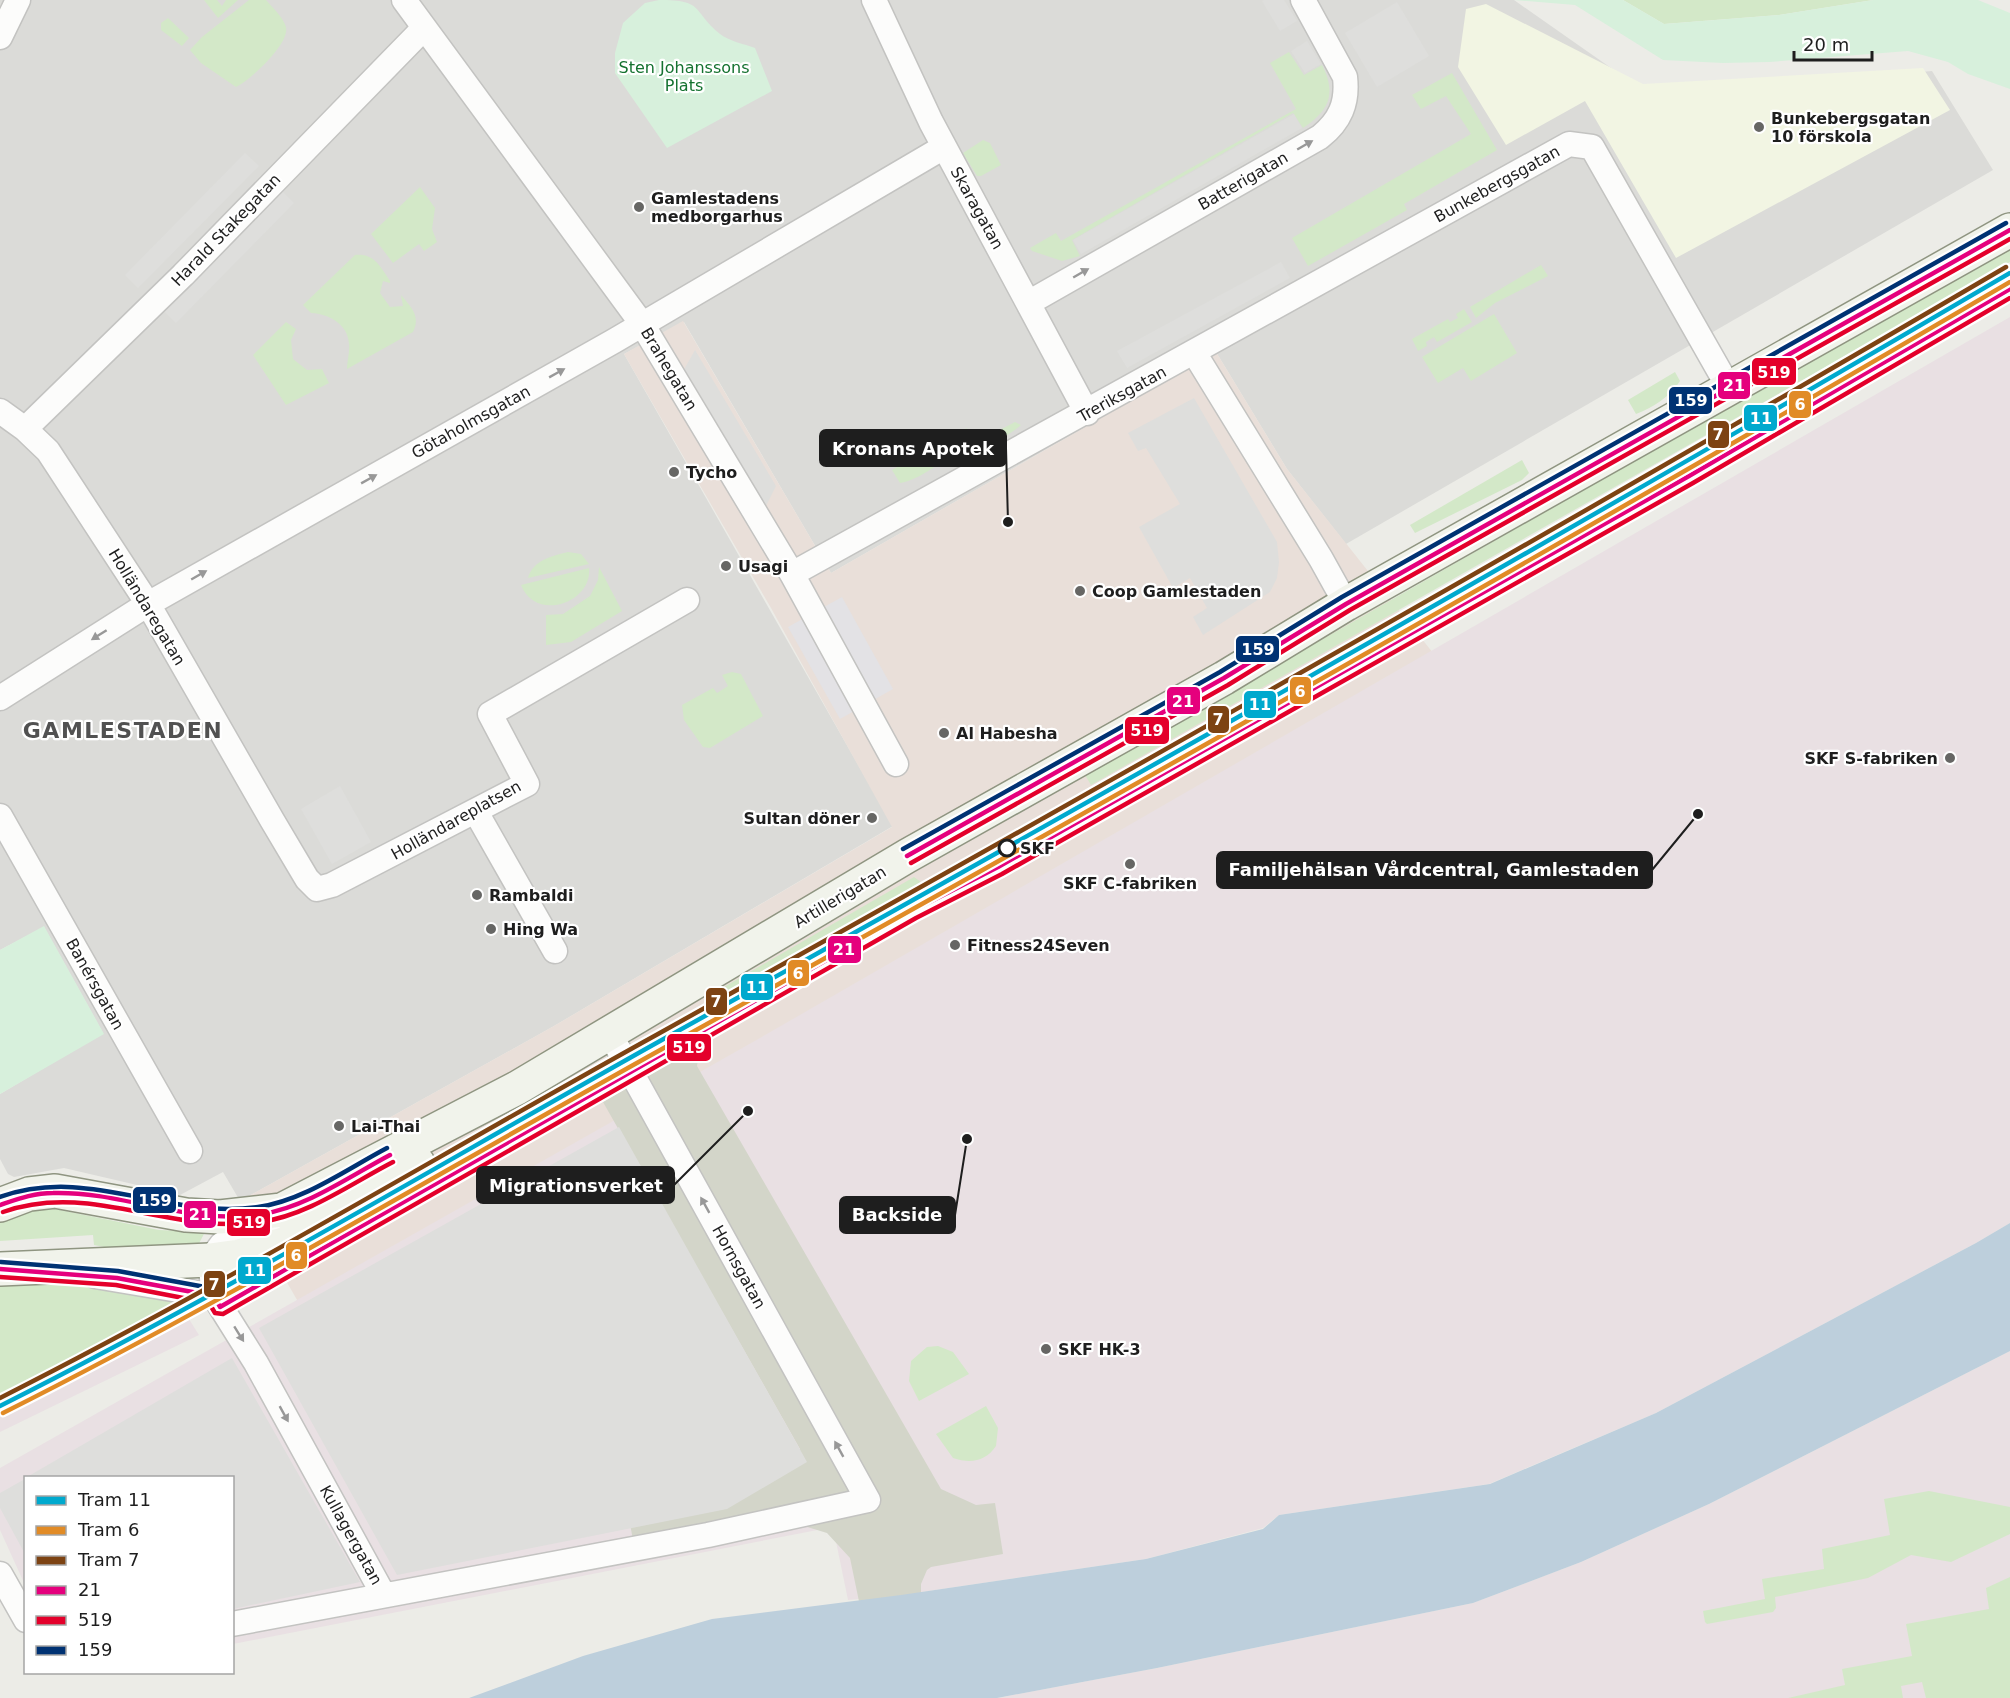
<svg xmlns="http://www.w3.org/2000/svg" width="2010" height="1698" font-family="'DejaVu Sans',sans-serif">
  <rect width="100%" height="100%" fill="#ecece7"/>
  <path fill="#dbdbd8" d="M0 0H1514L1651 96 1932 71 1993 170 1346 544 1287 469 1216 352 831 573 684 322 624 354 893 826 554 1026 240 1201 223 1172 180 1195 64 1168 14 1177 8 1174 0 1159V1094L103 1033 44 927 0 950Z"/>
  <path fill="#e9dfd9" d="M683 321 831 573 1216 352 1287 469 1437 658 300 1305 240 1201 554 1026 892 827 771 608 624 354Z"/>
  <path fill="#e9e0e3" d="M2010 317V1223L1976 1243 1656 1413 1489 1484 1279 1515 1263 1528 1146 1559 901 1595 848 1600 833 1527 233 1644 232 1478H26L25 1585 0 1530V1468L760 1038Z
    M182 1308 199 1335 0 1432V1398Z
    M2010 1351V1698H997L1157 1668 1473 1603 1581 1562 1709 1504Z"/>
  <path fill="#f2f5e3" d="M1486 4 1643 84 1923 68 1950 110 1676 258 1585 101 1506 145 1458 67 1466 9Z"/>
  <path fill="#d3d5c9" d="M700 1046 697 1066 941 1489 976 1505 995 1503 1003 1554 931 1567 927 1570 921 1584V1597L879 1698 850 1558 827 1533 804 1526 636 1556 627 1508 800 1449 603 1102Z"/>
  <path fill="#d3e8c8" d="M204 0H217L222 6 226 0H238L218 18Z
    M249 0H266C273 8 283 17 286 27 290 44 250 80 236 87L201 63 190 50 202 37Z
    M1623 0H1873L1779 15 1664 24Z
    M168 18 189 38 182 46 161 30V23Z
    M1289 52 1304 75 1322 65C1337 94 1329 111 1303 128L1293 113 1072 240 1080 256 1062 261 1032 251 1030 248 1056 233 1061 241 1296 109 1270 63Z
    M1452 73 1497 150 1404 204 1407 210 1308 266 1292 238 1471 134 1446 96 1421 109 1412 95Z
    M983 140 990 143 1001 165 981 176H977L963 153Z
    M420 187 435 208 432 229 437 242 424 251 419 244 393 263 371 234Z
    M2010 246V262L1091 785 1085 775Z
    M355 255C374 253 380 266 390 281V283L383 281 380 293 390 307 403 306 401 295C411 307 421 316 413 332L347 369C347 361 350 352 349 344 348 324 329 314 311 313L303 305Z
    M1541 265 1548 276 1495 303 1476 318 1470 307Z
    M1464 309 1472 322 1437 342 1434 337 1426 342 1427 346 1418 351 1412 339 1448 319 1450 322 1458 318 1456 314Z
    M1494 314 1517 353 1471 381 1463 368 1438 383 1422 357Z
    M286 322 296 329 291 340 293 359 307 370 322 369 329 383 286 405 253 355Z
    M1675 372 1680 381C1671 396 1652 408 1636 414L1628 400Z
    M1015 422 1021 425C1012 433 986 450 975 446L977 442Z
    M967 428C963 451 921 480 900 483L892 470Z
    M1522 460 1529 473 1522 480 1415 533 1410 525Z
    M568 552 581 554 589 564 528 578C533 560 552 556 568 552Z
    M599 567 622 611 571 642 546 645V615L563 614 590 596 598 580Z
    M589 568C593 602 536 623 521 585Z
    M732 672 741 674 763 716 710 748 703 747 684 720 682 705 713 688 717 693 728 686 722 675Z
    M914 877 921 882 918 886 711 1004 705 998Z
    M50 1208 159 1230 205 1232 195 1251 119 1250 94 1245 93 1235 0 1241V1220L22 1211Z
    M78 1279 171 1298 172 1308 0 1395V1282Z
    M938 1346 953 1352 969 1374 919 1401 909 1381 911 1361 927 1347Z
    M986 1406 998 1428 996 1446C986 1461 971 1464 953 1458L936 1434Z
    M1929 1491 2010 1507V1534L1951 1562 1911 1555 1868 1578 1775 1597 1776 1608 1773 1612 1707 1624 1705 1622 1703 1611 1765 1599 1762 1579 1824 1569 1822 1549 1890 1535 1884 1499Z
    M2010 1577V1698H1926L1922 1682 1901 1686 1903 1698H1788L1845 1685 1842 1669 1912 1656 1906 1624 1989 1609 1986 1588Z"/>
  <path fill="#d7f0dc" d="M659 0C705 0 691 10 720 34 729 41 744 44 755 48L772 91 667 148 615 73V53L623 23 645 3Z
    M1514 0H1623L1664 24 1779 15 1873 0H1978L2010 13V89L1968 74 1948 62 1908 51 1769 62 1723 63 1663 60 1575 5Z
    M44 926 104 1034 0 1094V950Z"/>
  <path fill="#dededc" d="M1264 0H1284L1297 21 1280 31 1262 1Z
    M1397 2 1429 56 1377 87 1345 33Z
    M1307 41 1321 64 1305 73 1291 51Z
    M1294 114 1302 128 1081 254 1073 240Z
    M245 153 259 166 138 288 125 275Z
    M281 190 294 203 176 323 163 310Z
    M1281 262 1290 278 1127 368 1117 351Z
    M695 350 776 486 763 512 682 373Z
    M1194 398 1277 542 1279 562 1277 578 1270 592 1203 635 1193 617 1207 608 1190 578 1173 588 1139 527 1180 504 1146 448 1138 451 1128 433Z
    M340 786 371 842 332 864 301 809Z
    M619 1127 807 1462 727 1509 397 1575 259 1328Z
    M232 1358 360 1582 233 1609 232 1478 27 1477Z
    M25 1479V1554L0 1508V1493Z"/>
  <path fill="#e3e2e5" d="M842 597 893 689 840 719 788 627Z"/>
  <path fill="#bdcfdc" d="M2010 1223V1351L1709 1504 1581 1562 1473 1603 1157 1668 997 1698H469L583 1656 712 1619 901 1595 1146 1559 1263 1529 1279 1515 1490 1484 1656 1413 1976 1243Z"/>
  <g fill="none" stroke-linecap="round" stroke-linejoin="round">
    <defs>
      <path id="minor" d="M404 0 642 324 792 574 896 764
        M874 0 931 122 1087 413
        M0 37 18 0
        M1030 302 1320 137C1340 121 1348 103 1345 77L1303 0
        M1195 354 1321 559 1346 604
        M0 411 25 429 48 451 148 604 272 820 307 879 317 889 332 885 527 784 490 714 687 600
        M25 429 183 275 424 28
        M792 574 1569 144 1592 147 1729 388
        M0 698 148 604 614 341 944 147
        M476 812 555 951
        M0 816 190 1151
        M95 1276 214 1296 256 1363 383 1594
        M214 1296 210 1260 222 1244 297 1217
        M0 1574 26 1620
        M232 1624 708 1535 868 1500 610 1034"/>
      <path id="secondary" d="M0 1205 29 1194 55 1191 186 1215 220 1217 282 1210 517 1088 907 856 1224 678 1346 604 2010 230
        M0 1269 210 1260 239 1256 284 1244 418 1163"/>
    </defs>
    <use href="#minor" stroke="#c3c3c1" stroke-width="27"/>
    <use href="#secondary" stroke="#8f9581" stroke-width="36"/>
    <use href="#minor" stroke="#fcfcfb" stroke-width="24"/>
    <use href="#secondary" stroke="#f1f3eb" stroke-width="33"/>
    <defs>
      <path id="bus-1" d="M907 856 1224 678 1346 604 2010 230
        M0 1205C18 1199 34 1193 53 1193 124 1191 188 1226 262 1214 307 1207 350 1176 390 1155
        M0 1269 117 1278 214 1296 220 1307 912 911 998 867 1689 476 2010 289"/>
      <path id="bus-2" d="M911 863 1228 685 1350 610 2010 239
        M3 1212C91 1181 169 1235 260 1222 307 1216 352 1183 393 1162
        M0 1277 116 1285 209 1303 215 1313 223 1314 916 918 1002 874 1693 483 2010 298"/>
      <path id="bus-3" d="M903 849 1220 672 1342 597 2006 223
        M0 1197C89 1165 167 1220 258 1207 303 1201 347 1169 387 1148
        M1 1262 118 1271 216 1289 223 1297 908 904 994 860 1685 469 2006 283"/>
    </defs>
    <use href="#bus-1" stroke="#fff" stroke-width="9"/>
    <use href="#bus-2" stroke="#fff" stroke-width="9"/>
    <use href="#bus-3" stroke="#fff" stroke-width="9"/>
    <use href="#bus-1" stroke="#e5007d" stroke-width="4.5"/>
    <use href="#bus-2" stroke="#e4002b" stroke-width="4.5"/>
    <use href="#bus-3" stroke="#003273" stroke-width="4.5"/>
    <defs>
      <path id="tram-1" d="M0 1406C225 1293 440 1164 660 1041 1112 790 1563 535 2010 273"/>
      <path id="tram-2" d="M3 1413C228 1300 442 1171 662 1049 1114 798 1564 543 2010 282"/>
      <path id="tram-3" d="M0 1398C224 1285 439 1155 658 1034 1110 782 1560 528 2006 267"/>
    </defs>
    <use href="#tram-1" stroke="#fff" stroke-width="9"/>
    <use href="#tram-2" stroke="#fff" stroke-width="9"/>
    <use href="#tram-3" stroke="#fff" stroke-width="9"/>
    <use href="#tram-1" stroke="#00a9ce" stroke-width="4.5"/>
    <use href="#tram-2" stroke="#e18b26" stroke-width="4.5"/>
    <use href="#tram-3" stroke="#7d4313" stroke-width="4.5"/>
  </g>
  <defs><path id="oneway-solid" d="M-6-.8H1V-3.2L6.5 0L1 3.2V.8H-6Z" transform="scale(1.5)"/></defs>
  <g fill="#989898">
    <use href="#oneway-solid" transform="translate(1305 145) rotate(-30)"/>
    <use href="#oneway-solid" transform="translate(1081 273) rotate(-30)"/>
    <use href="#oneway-solid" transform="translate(557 373) rotate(-29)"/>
    <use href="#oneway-solid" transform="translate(369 479) rotate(-29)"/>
    <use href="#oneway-solid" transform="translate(199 575) rotate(-30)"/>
    <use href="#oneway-solid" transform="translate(99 635) rotate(148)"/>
    <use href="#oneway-solid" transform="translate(705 1205) rotate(-119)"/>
    <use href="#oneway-solid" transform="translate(239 1334) rotate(58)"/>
    <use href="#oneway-solid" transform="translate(284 1414) rotate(61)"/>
    <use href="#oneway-solid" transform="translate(839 1449) rotate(-119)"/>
  </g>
  <g fill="#666664" stroke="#fff" stroke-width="2">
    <circle cx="1759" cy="127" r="6"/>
    <circle cx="639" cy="207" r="6"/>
    <circle cx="674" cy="472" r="6"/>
    <circle cx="726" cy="566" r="6"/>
    <circle cx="1080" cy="591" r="6"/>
    <circle cx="944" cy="733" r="6"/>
    <circle cx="1950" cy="758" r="6"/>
    <circle cx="872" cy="818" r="6"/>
    <circle cx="1130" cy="864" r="6"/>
    <circle cx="477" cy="895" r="6"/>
    <circle cx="491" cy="929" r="6"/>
    <circle cx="955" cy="945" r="6"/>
    <circle cx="339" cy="1126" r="6"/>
    <circle cx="1046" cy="1349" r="6"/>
  </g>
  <circle fill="#fff" stroke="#1e1e1e" stroke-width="3" cx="1007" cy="848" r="8"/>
  <g text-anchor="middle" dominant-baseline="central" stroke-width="4.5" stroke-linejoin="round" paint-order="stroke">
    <g font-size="16" fill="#157230" stroke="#fff">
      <text x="684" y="67">Sten Johanssons<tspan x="684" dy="18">Plats</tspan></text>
    </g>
    <g font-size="16" font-weight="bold" fill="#1e1e1e" stroke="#fff" text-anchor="start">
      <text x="1771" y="118">Bunkebergsgatan<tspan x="1771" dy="18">10 förskola</tspan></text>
      <text x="651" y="198">Gamlestadens<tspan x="651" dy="18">medborgarhus</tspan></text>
      <text x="686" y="472">Tycho</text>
      <text x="738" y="566">Usagi</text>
      <text x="1092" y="591">Coop Gamlestaden</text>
      <text x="956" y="733">Al Habesha</text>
      <text x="1938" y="758" text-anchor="end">SKF S-fabriken</text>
      <text x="860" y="818" text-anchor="end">Sultan döner</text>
      <text x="1130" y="883" text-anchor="middle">SKF C-fabriken</text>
      <text x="489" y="895">Rambaldi</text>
      <text x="503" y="929">Hing Wa</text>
      <text x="967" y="945">Fitness24Seven</text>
      <text x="351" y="1126">Lai-Thai</text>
      <text x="1058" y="1349">SKF HK-3</text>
    </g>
    <g font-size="16" fill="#1e1e1e" stroke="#fff">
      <text transform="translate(1243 181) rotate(-30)">Batterigatan</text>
      <text transform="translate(1497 184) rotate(-29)">Bunkebergsgatan</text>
      <text transform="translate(977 208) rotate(61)">Skaragatan</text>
      <text transform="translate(226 230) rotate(-46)">Harald Stakegatan</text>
      <text transform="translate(669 369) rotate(59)">Brahegatan</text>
      <text transform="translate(1122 394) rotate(-29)">Treriksgatan</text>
      <text transform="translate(471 422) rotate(-29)">Götaholmsgatan</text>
      <text transform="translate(147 607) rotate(59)">Holländaregatan</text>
      <text transform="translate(456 820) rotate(-29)">Holländareplatsen</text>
      <text transform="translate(840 897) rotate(-31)">Artillerigatan</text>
      <text transform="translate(95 984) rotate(61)">Banérsgatan</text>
      <text transform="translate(739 1267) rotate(61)">Hornsgatan</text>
      <text transform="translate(351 1535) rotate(61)">Kullagergatan</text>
    </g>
    <g font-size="16" font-weight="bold" fill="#1e1e1e" stroke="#fff" text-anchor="start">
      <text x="1020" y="848">SKF</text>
    </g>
    <g font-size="22" font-weight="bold" letter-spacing="1.5" fill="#515151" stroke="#fff">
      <text x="123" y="730">GAMLESTADEN</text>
    </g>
  </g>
  <path fill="none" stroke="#1e1e1e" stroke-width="2" d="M1008 522L1006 448M1698 814L1652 870M748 1111L674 1185M967 1139L955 1215"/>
  <g fill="#1e1e1e" stroke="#fff" stroke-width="2">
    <circle cx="1008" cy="522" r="6"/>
    <circle cx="1698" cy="814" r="6"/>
    <circle cx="748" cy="1111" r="6"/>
    <circle cx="967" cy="1139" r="6"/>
  </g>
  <g fill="#1e1e1e" stroke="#1e1e1e" stroke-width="2">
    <rect x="820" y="430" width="186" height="36" rx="6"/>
    <rect x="1217" y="852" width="435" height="36" rx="6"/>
    <rect x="477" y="1167" width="197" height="36" rx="6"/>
    <rect x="840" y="1197" width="115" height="36" rx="6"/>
  </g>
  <g font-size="18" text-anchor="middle" font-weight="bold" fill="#fff">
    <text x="913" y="455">Kronans Apotek</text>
    <text x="1434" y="876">Familjehälsan Vårdcentral, Gamlestaden</text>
    <text x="576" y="1192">Migrationsverket</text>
    <text x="897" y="1221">Backside</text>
  </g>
  <g stroke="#fff" stroke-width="2">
    <rect x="1751" y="357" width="46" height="29" rx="6" fill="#e4002b"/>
    <rect x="1717" y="371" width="34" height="29" rx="6" fill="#e5007d"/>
    <rect x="1668" y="386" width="45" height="29" rx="6" fill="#003273"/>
    <rect x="1788" y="390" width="24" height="29" rx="6" fill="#e18b26"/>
    <rect x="1743" y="404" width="35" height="28" rx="6" fill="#00a9ce"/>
    <rect x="1707" y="420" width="23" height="29" rx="6" fill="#7d4313"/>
    <rect x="1235" y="635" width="45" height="28" rx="6" fill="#003273"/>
    <rect x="1289" y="676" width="23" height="29" rx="6" fill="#e18b26"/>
    <rect x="1166" y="686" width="35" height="29" rx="6" fill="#e5007d"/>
    <rect x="1243" y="690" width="34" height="29" rx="6" fill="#00a9ce"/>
    <rect x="1207" y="705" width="23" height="29" rx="6" fill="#7d4313"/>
    <rect x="1124" y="716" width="46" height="29" rx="6" fill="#e4002b"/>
    <rect x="827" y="935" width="35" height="29" rx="6" fill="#e5007d"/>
    <rect x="787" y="959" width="23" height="28" rx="6" fill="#e18b26"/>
    <rect x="740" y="973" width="34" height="28" rx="6" fill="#00a9ce"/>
    <rect x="705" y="987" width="23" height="29" rx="6" fill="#7d4313"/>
    <rect x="666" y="1033" width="46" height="29" rx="6" fill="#e4002b"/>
    <rect x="132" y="1186" width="45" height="28" rx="6" fill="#003273"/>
    <rect x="183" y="1200" width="34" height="29" rx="6" fill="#e5007d"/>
    <rect x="226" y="1208" width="45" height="29" rx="6" fill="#e4002b"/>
    <rect x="285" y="1241" width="23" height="29" rx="6" fill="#e18b26"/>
    <rect x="237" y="1256" width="35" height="29" rx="6" fill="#00a9ce"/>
    <rect x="203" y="1270" width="23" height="28" rx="6" fill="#7d4313"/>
  </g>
  <g font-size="16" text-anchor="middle" font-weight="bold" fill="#fff">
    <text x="1774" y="378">519</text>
    <text x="1734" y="391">21</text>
    <text x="1691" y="406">159</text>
    <text x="1800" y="410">6</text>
    <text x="1761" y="424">11</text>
    <text x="1718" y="440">7</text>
    <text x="1258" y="655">159</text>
    <text x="1300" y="697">6</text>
    <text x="1183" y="707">21</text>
    <text x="1260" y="710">11</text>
    <text x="1218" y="725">7</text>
    <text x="1147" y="736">519</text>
    <text x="844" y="955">21</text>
    <text x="798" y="979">6</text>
    <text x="757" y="993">11</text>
    <text x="716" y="1007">7</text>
    <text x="689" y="1053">519</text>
    <text x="155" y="1206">159</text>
    <text x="200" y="1220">21</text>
    <text x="249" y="1228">519</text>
    <text x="296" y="1261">6</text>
    <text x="255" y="1276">11</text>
    <text x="214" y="1290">7</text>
  </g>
  <rect x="24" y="1476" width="210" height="198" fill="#ffffff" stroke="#a5a5a5" stroke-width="1.5"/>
  <rect x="36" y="1496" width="30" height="9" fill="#00a9ce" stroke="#a5a5a5" stroke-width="1.5"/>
  <text x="78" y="1506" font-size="18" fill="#1e1e1e">Tram 11</text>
  <rect x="36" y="1526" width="30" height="9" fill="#e18b26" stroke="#a5a5a5" stroke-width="1.5"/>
  <text x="78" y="1536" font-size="18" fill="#1e1e1e">Tram 6</text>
  <rect x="36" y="1556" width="30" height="9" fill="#7d4313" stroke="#a5a5a5" stroke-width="1.5"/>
  <text x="78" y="1566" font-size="18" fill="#1e1e1e">Tram 7</text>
  <rect x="36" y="1586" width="30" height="9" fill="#e5007d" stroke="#a5a5a5" stroke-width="1.5"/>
  <text x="78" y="1596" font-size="18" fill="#1e1e1e">21</text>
  <rect x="36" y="1616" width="30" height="9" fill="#e4002b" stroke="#a5a5a5" stroke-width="1.5"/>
  <text x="78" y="1626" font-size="18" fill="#1e1e1e">519</text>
  <rect x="36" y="1646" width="30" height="9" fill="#003273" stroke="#a5a5a5" stroke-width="1.5"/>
  <text x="78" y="1656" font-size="18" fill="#1e1e1e">159</text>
  <path d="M1794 51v9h78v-9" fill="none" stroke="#1e1e1e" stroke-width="3"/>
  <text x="1803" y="51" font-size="18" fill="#1e1e1e" stroke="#ffffff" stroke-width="4.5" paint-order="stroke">20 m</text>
</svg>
